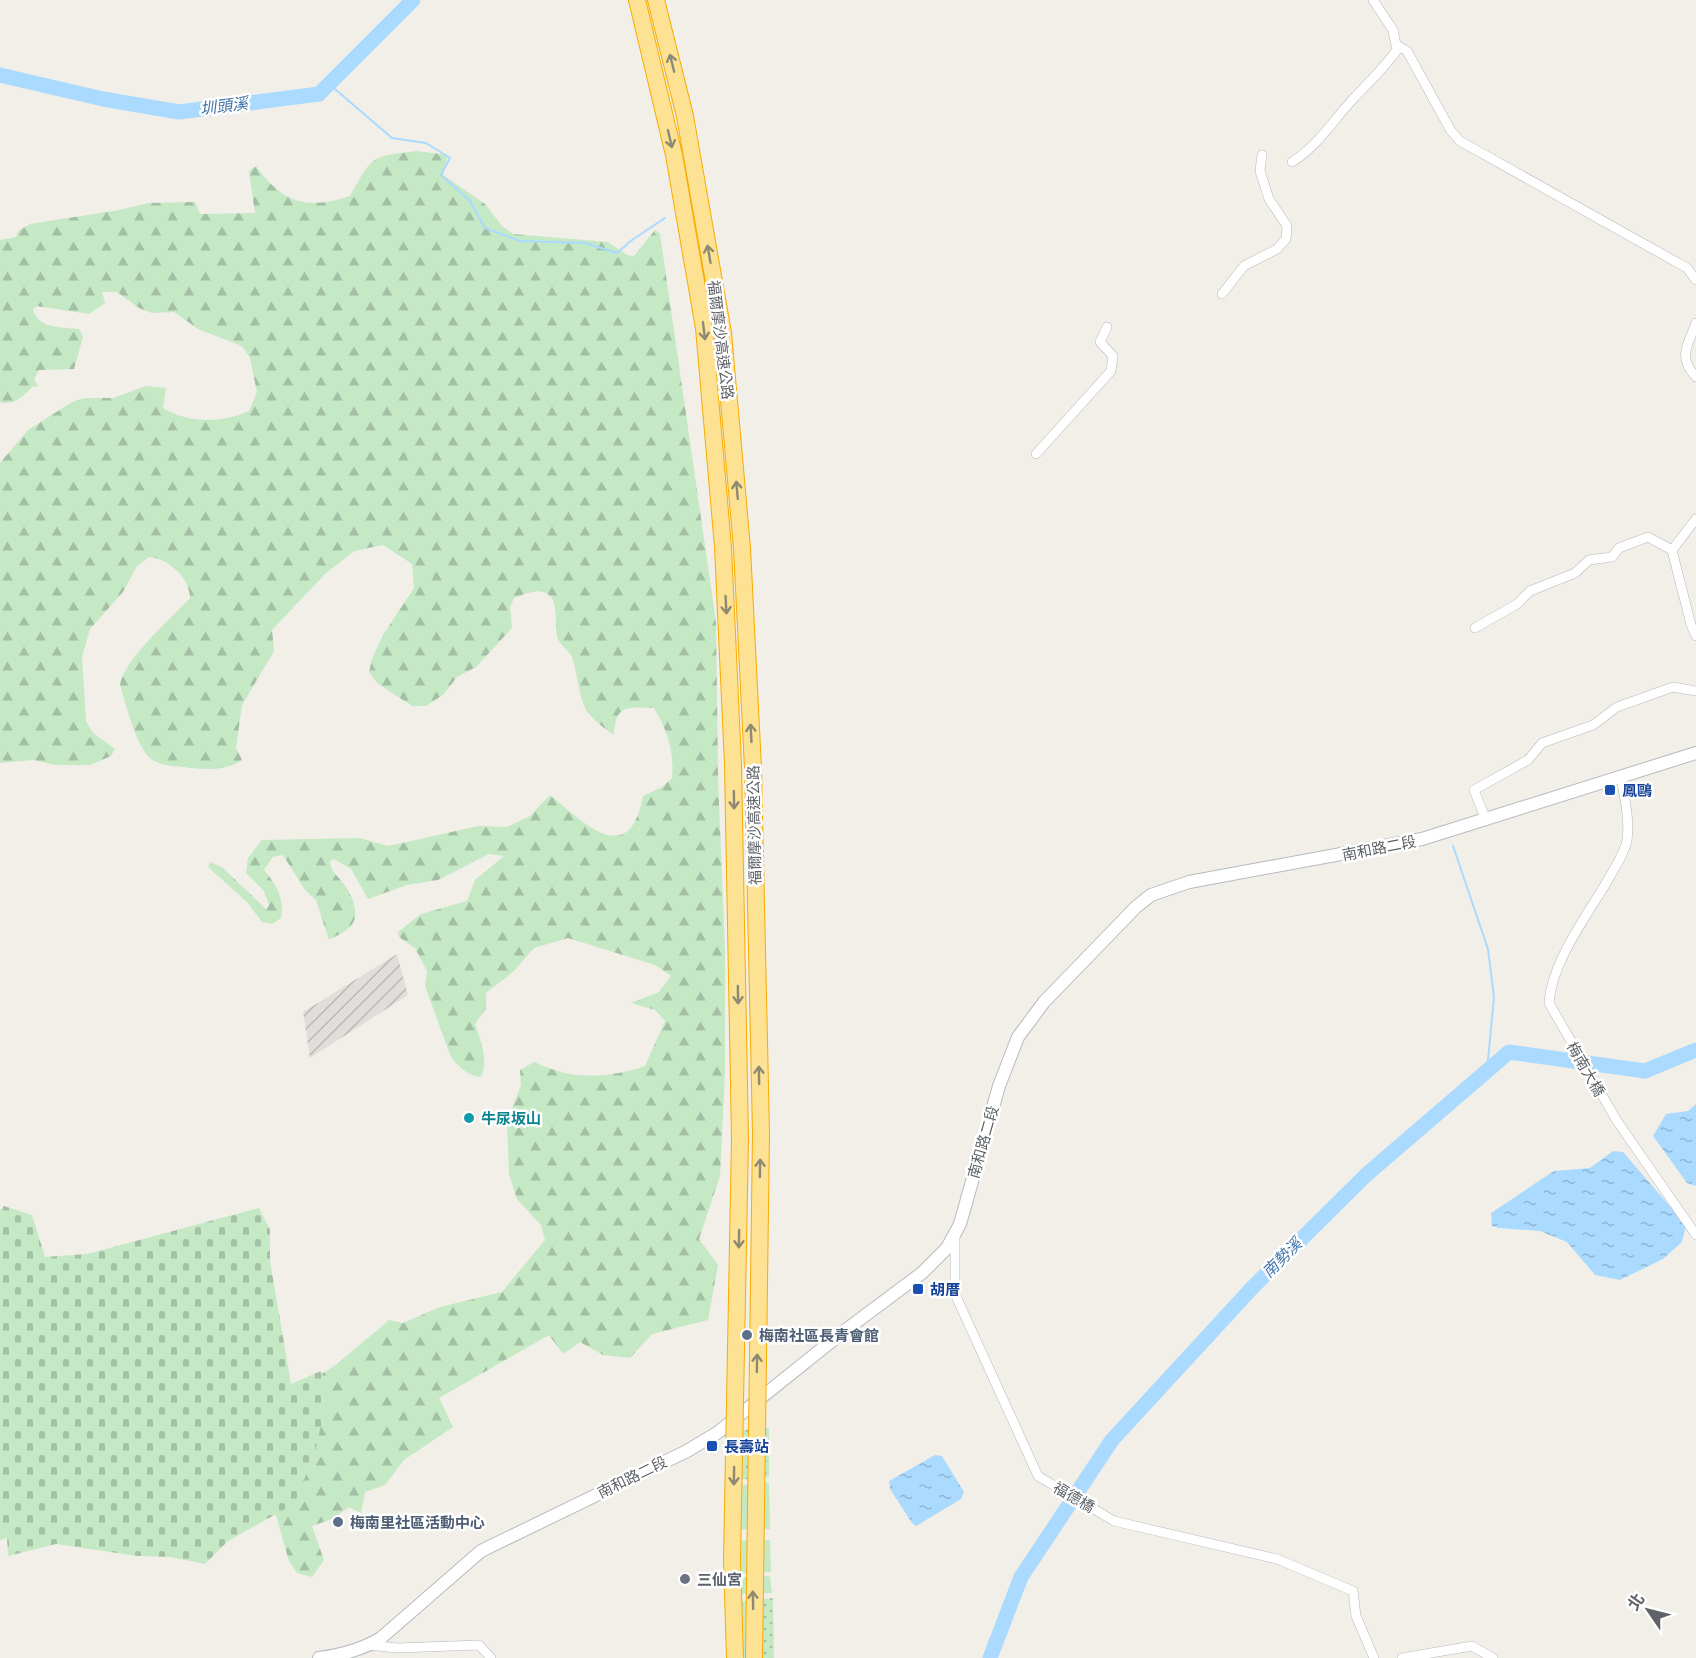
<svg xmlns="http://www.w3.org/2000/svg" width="1696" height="1658" font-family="Arial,'Noto Sans TC',sans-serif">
  <defs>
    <pattern id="industrial-furrows" width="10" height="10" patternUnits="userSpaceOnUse" patternTransform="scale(1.5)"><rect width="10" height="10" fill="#e0deda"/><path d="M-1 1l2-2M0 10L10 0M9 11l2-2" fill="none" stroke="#b9b8b5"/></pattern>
    <pattern id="grass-dots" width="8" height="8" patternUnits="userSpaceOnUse" patternTransform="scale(1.5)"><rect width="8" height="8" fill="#c5e8c5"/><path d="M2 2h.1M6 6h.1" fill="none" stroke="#a3c0a4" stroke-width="1.8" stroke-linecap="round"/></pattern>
    <pattern id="forest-firs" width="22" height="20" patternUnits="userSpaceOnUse" patternTransform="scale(1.5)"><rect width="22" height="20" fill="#c5e8c5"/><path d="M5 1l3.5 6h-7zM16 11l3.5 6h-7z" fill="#a3c0a4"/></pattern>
    <pattern id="cemetery-stones" width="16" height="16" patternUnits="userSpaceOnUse" patternTransform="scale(1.5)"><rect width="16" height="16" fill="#c5e8c5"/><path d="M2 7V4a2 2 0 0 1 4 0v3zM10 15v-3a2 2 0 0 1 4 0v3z" fill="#a3c0a4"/></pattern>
    <pattern id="water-ripples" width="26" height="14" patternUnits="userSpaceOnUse" patternTransform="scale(1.5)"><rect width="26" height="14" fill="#aadaff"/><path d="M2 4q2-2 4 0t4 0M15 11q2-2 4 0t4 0" fill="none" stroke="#8eb4d2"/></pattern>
  </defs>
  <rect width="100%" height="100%" fill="#f1efe8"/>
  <path fill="url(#industrial-furrows)" d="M397 954 408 995 310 1058 303 1012Z"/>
  <path fill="url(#grass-dots)" d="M769 1428V1477L727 1481 726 1431Z
    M773 1598 774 1658H728L727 1603Z"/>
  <path fill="url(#forest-firs)" d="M417 151 448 155 443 175 485 204 502 226 513 234 608 242 627 255 634 256 655 230 660 234 716 622 718 778 725 951V1072L720 1176 699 1239 718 1265 708 1320 652 1334 630 1358 603 1355 580 1342 563 1354 549 1335 439 1398 453 1427 404 1460 385 1485 365 1492 361 1513 349 1507 332 1519 312 1526 324 1560 312 1577 297 1573 289 1561 275 1512 320 1375 337 1364 389 1320 403 1323 440 1307 502 1292 545 1240 541 1225 517 1199 509 1174 507 1121 521 1085 520 1070 534 1062C544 1066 555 1071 565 1073 588 1079 624 1074 645 1066L665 1021 655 1010 631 1003 659 992 671 976 655 965 568 938 534 948 514 971 486 993V1008L475 1024C480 1039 490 1063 480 1077 468 1076 458 1066 451 1057L425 986 427 971 415 948 399 937 398 932 421 914 467 901 475 880 504 856 489 854 438 880 407 885 368 899 351 869 334 859 330 861C330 870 337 875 342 882 351 892 362 915 350 927 345 932 336 936 329 940L316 900 305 890 283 855 273 857 264 870C276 884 285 899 281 918L272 924 262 922 247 902 208 867 210 862 223 868 266 909 269 905 264 891 246 873 248 858 262 840 360 838 388 846 398 844 478 826 507 827 530 816 550 795C583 822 629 871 643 796L662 787 672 778C674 750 668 732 654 708 628 707 615 704 614 735 574 708 584 697 572 657 569 650 561 646 558 639 554 628 559 602 549 595 539 587 525 594 514 598L510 607 512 628 476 667 457 677 444 694 426 706H412L377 683 369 672 372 659 383 635 414 588 412 564 383 545 354 551 325 574 272 630 274 651 242 705 236 748 242 760C228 770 209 770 192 768 179 766 162 767 151 759 136 747 126 704 120 685 123 660 172 618 190 598 190 578 168 558 149 557L137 566 123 592 90 629 82 657 86 721 93 733 115 749 111 756 90 765H55L34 760 0 763V463L28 430 72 402 85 398H113L146 386 166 388 163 408C190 424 221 423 249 411L257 392 250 358 242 346 198 329 174 312 152 313 139 308 117 292H102L105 303 89 314 37 306 33 309C38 329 60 327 79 329L83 337 74 369 39 370 34 379 38 387 33 386C23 396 15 406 0 402V240L16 237 18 231 30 224 119 210 148 203 195 202 200 214 255 213 249 171 256 166C283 204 307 210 350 196 374 154 370 157 417 151Z"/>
  <path fill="url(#cemetery-stones)" d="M4 1206 32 1215 45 1257 87 1254 259 1208 270 1230V1261L291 1384 321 1371 328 1395 314 1456 294 1504 228 1541 205 1564 170 1557 137 1556 56 1544 8 1556 7 1538 0 1540V1210Z"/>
  <path fill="#c5e8c5" d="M769 1483 770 1529 729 1530 727 1486Z
    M770 1540 771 1572 726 1574V1541Z
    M770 1576 772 1593 727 1595 726 1578Z"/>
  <path fill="url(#water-ripples)" d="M1696 1104V1186L1687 1183 1653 1136 1666 1114 1688 1111Z
    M1613 1151 1623 1152 1686 1225 1682 1242 1663 1259 1620 1280 1595 1275 1567 1242 1540 1231 1499 1228 1492 1226 1491 1213 1554 1171 1590 1168Z
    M935 1455 942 1456 964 1492 961 1499 916 1526 912 1523 890 1489 889 1481Z"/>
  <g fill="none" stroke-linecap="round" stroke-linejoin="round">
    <path stroke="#aadaff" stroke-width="2" d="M329 84 392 138 426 143 450 158 441 175 470 201 485 228 520 241 585 243 617 253 632 240 665 218
      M1453 846 1488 949 1494 997 1487 1071"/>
    <path stroke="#aadaff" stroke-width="15" d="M0 75 103 99 179 112 319 94 413 0
      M990 1658 1021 1577 1112 1440 1252 1288 1366 1175 1509 1052 1645 1071 1696 1050"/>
    <defs>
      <path id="street" d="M1397 45 1407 51 1451 131 1460 141 1687 268 1696 280
        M1292 162C1318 146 1333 120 1354 98 1369 82 1384 68 1397 50L1393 30 1373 0
        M1222 294 1244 266 1277 249 1286 239 1287 226 1269 199 1260 171 1262 155
        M1696 323C1688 345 1677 357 1696 377
        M1036 454 1111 371 1113 356 1100 342 1107 327
        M1696 519 1672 550 1691 625 1696 636
        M1475 628 1517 604 1530 591 1575 573 1589 560 1612 557 1619 548 1648 537 1672 550
        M1620 776C1625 796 1630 820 1627 840 1625 853 1615 867 1609 878 1588 915 1552 960 1549 1003L1617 1121 1696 1235
        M1486 820 1474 790 1528 760 1542 743 1593 725 1617 707 1673 687 1696 691
        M955 1237V1294L1038 1476 1114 1521 1277 1559 1353 1591 1356 1616 1374 1658
        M369 1645 397 1648 479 1645 491 1658
        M1402 1658 1472 1646 1493 1658"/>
      <path id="secondary" d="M319 1658C341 1655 362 1650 381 1638L481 1551 687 1451 717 1433 843 1332 922 1273 947 1248 960 1224 999 1086 1018 1037 1044 1002 1136 907 1151 895 1189 882 1422 839 1696 753"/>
      <path id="highway" d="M637 0 674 155 704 328 723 547 733 764 740 1139
        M656 0 685 116 723 333 742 548 753 768 761 1133"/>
    </defs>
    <use href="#street" stroke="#b5b8bc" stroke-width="10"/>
    <use href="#secondary" stroke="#b6babf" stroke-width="14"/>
    <use href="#highway" stroke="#f9ab00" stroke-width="18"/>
    <use href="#street" stroke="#fff" stroke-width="9"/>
    <use href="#secondary" stroke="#fff" stroke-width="12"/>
    <use href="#highway" stroke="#fde293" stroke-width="16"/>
    <defs>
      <path id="highway-bridge" d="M735 1658 732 1560 740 1139
        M754 1658 761 1133"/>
    </defs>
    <use href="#highway-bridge" stroke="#f9ab00" stroke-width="18" stroke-linecap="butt"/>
    <use href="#highway-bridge" stroke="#fde293" stroke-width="16"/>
  </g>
  <defs><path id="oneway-shaft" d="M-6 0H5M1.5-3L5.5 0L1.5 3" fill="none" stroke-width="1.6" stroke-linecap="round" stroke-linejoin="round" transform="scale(1.5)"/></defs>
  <g stroke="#8e8975">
    <use href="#oneway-shaft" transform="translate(672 63) rotate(-104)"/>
    <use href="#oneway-shaft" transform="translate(670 139) rotate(77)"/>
    <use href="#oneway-shaft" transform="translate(709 254) rotate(-100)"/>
    <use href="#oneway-shaft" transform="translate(704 331) rotate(83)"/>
    <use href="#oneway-shaft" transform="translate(737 490) rotate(-95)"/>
    <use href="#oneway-shaft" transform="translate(726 605) rotate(87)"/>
    <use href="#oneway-shaft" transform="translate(751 733) rotate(-93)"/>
    <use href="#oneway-shaft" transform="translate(734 800) rotate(89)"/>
    <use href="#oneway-shaft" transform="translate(738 995) rotate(89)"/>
    <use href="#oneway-shaft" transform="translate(759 1075) rotate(-91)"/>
    <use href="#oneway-shaft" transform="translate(760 1168) rotate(-89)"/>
    <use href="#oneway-shaft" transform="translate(739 1239) rotate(91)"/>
    <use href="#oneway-shaft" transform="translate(757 1363) rotate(-89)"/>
    <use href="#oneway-shaft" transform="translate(734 1476) rotate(91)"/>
    <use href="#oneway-shaft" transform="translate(753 1600) rotate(-91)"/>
  </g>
  <g fill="#1a4fb4" stroke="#fff" stroke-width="2">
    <rect x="1604" y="784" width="12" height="12" rx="3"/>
    <rect x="912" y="1283" width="12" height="12" rx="3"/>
    <rect x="706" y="1440" width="12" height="12" rx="3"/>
  </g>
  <circle fill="#0f9aa8" stroke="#fff" stroke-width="2" cx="469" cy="1118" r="6"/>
  <g fill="#5c6f8a" stroke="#fff" stroke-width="2">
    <circle cx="747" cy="1335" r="6"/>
    <circle cx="338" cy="1522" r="6"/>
  </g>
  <circle fill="#6b7280" stroke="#fff" stroke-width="2" cx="685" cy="1579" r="6"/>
  <g text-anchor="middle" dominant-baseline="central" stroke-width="5" stroke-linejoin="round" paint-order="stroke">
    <g font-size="15" fill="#5f6368" stroke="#fff">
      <text transform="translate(721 340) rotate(83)">福爾摩沙高速公路</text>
      <text transform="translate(754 825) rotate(-91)">福爾摩沙高速公路</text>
      <text transform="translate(1379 848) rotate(-11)">南和路二段</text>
      <text transform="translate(1586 1069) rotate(60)">梅南大橋</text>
      <text transform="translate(983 1142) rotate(-74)">南和路二段</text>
      <text transform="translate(632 1477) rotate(-26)">南和路二段</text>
      <text transform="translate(1074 1497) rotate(30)">福德橋</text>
    </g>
    <g font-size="15" font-weight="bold" fill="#164399" stroke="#fff" text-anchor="start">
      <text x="1622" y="790">鳳鷗</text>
      <text x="930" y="1289">胡厝</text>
      <text x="724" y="1446">長壽站</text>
    </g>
    <g font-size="15" font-weight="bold" fill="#0d838f" stroke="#fff" text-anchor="start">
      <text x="481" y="1118">牛尿坂山</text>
    </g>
    <g font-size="15" font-weight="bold" fill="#4e5e75" stroke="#fff" text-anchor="start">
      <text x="759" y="1335">梅南社區長青會館</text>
      <text x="350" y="1522">梅南里社區活動中心</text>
    </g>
    <g font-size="15" font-weight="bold" fill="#5b616d" stroke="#fff" text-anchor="start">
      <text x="697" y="1579">三仙宮</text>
    </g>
    <g font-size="16" font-style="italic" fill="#4174aa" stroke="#fff">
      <text transform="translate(224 106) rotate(-7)">圳頭溪</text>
      <text transform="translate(1282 1258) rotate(-45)">南勢溪</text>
    </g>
  </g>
  <g transform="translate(1648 1610) rotate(305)" stroke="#ffffff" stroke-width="4.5" paint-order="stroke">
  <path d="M0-4.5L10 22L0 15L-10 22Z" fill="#5f6368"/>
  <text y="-9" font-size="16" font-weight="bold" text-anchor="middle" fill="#5f6368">北</text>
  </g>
</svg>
